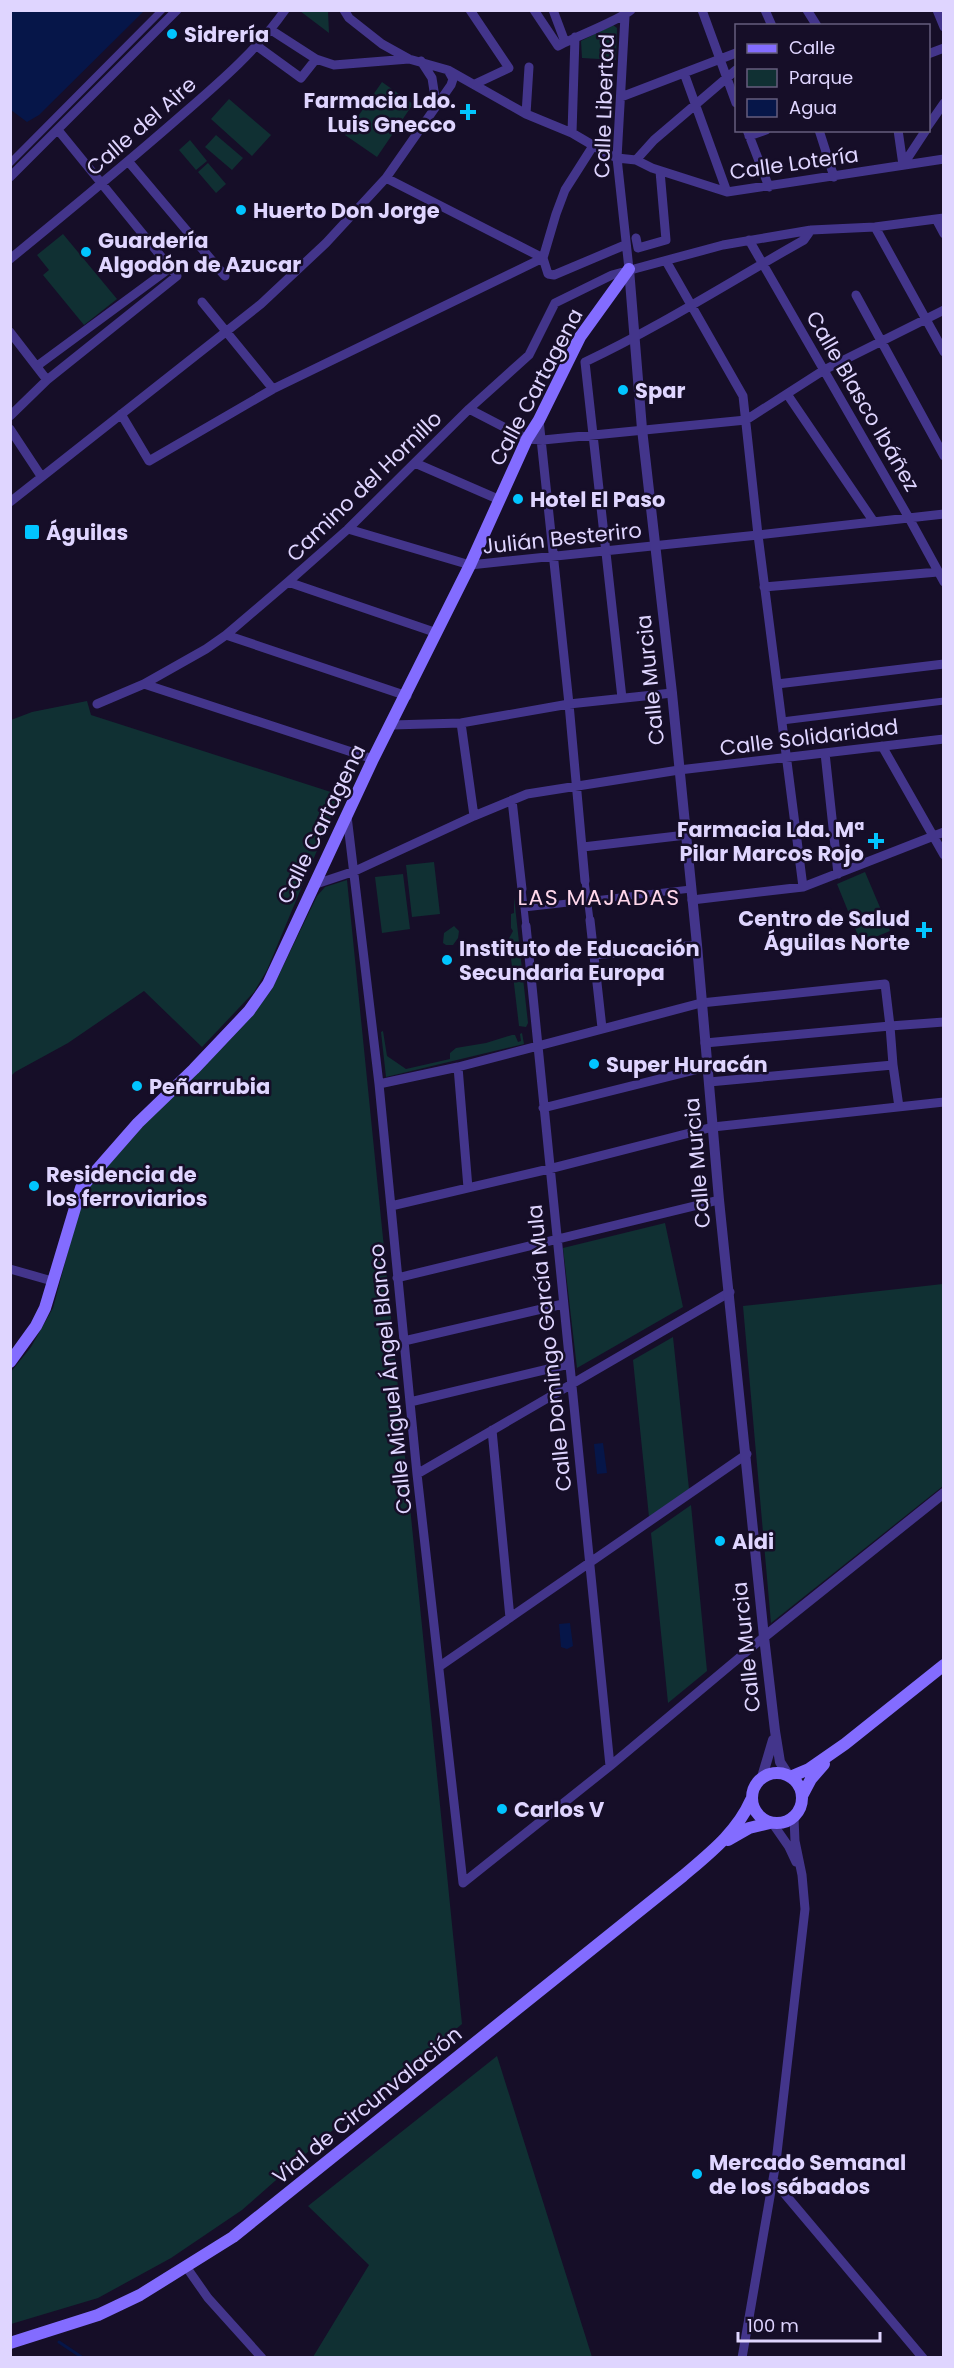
<svg xmlns="http://www.w3.org/2000/svg" width="954" height="2368" font-family="Poppins,sans-serif">
  <rect width="100%" height="100%" fill="#160e28"/>
  <path fill="#103033" d="M300 11H328L329 33Z
    M613 25 617 28 616 60 582 58 581 41Z
    M382 82 413 104 377 157 345 135Z
    M229 99 271 135 252 156 211 119Z
    M216 135 243 158 232 170 205 147Z
    M190 140 207 161 196 170 179 150Z
    M208 163 226 184 216 193 198 172Z
    M63 234 117 299 84 325 43 275 49 270 37 255Z
    M87 701 91 715 337 794 331 817 267 970 254 992 202 1047 144 991 68 1043 15 1072 11 1076V720L32 712Z
    M434 862 440 914 412 917 406 865Z
    M865 872 890 931 861 943 837 884Z
    M403 874 410 929 382 933 375 877Z
    M347 880 462 2024 327 2135 242 2210 171 2258 98 2298 11 2324 10 1373 31 1347 53 1308 79 1210 91 1184 147 1122 227 1043 252 1016 272 989 317 896 325 887Z
    M514 897 528 1023 526 1027 519 1026 510 950 506 944 513 931 511 928V914L514 913Z
    M454 926 459 931 458 938 453 945H446L443 943 444 933Z
    M383 1031 387 1056 406 1069 450 1059V1053L456 1048 486 1043 512 1035H515L518 1042 521 1041 520 1034 522 1033 524 1044 386 1077 381 1032Z
    M665 1223 683 1307 577 1368 563 1248Z
    M943 1284V1486L771 1623 743 1306Z
    M673 1337 689 1489 649 1517 633 1360Z
    M691 1505 707 1671 668 1703 651 1533Z
    M497 2056 592 2357H313L369 2265 308 2206Z"/>
  <path fill="#061649" d="M10 11 11 10 144 11 39 115 27 122 11 110Z
    M603 1443 607 1473 597 1474 594 1444Z
    M570 1623 573 1646 567 1649 561 1647 559 1624Z"/>
  <g fill="none" stroke-linecap="round" stroke-linejoin="round">
    <path stroke="#061649" stroke-width="3" d="M59 2342 83 2358"/>
    <path stroke="#43358b" stroke-width="7" d="M10 163 162 10
      M782 721 944 701
      M585 881 590 920
      M522 889 526 926
      M524 908 691 889"/>
    <path stroke="#43358b" stroke-width="9" d="M344 10 349 18 382 44 409 59 448 70 526 114 572 133 606 153 617 158 636 160 652 168 727 192 944 159
      M470 10 509 68 475 84
      M534 10 558 46C573 38 622 19 631 10
      M553 10 565 42
      M702 10 736 103
      M765 10 772 26
      M807 10 817 26
      M937 10 944 27
      M625 16 617 158 629 269
      M271 30 316 59 334 65 409 59
      M257 46 301 78 316 59
      M928 54 944 48
      M421 61 432 78 436 104
      M684 73 727 192
      M621 97 736 53
      M526 114 529 67
      M928 126 944 103
      M747 130 769 187
      M819 130 834 177
      M898 130 903 165
      M572 133 575 37
      M749 136 766 130
      M593 146 565 190 556 214 543 258 548 274 554 275 625 245
      M636 160 654 140 736 70
      M128 161 225 276
      M903 165 926 130
      M10 177 177 10
      M386 178 543 258
      M944 218 936 219 944 234
      M875 227 944 352
      M636 238 638 248 666 240 660 171
      M749 240 909 518 944 582
      M10 259C66 213 121 168 176 120 215 86 255 53 285 10
      M856 295 944 456
      M202 302 273 389
      M10 332 47 380
      M585 362 622 698
      M585 362C661 326 731 281 804 240L811 230
      M37 366 170 268
      M787 394 874 522
      M469 409 527 439 543 440 746 420 824 370 944 310
      M121 414 149 461 273 389 543 258
      M10 416 47 380 177 276 58 130
      M539 420 569 704 585 881
      M10 429 41 476
      M415 463 500 500
      M10 502 261 304 326 243 386 178 451 85 453 79 448 70
      M348 529 470 565 758 535 743 396 666 261
      M288 582 437 633
      M764 587 938 572
      M226 635 407 696
      M144 684 373 759
      M777 684 944 664
      M97 704 144 684 206 649 226 635 288 582 348 529 469 409 529 355 555 303 612 275 723 245 811 230 875 227 936 219
      M461 723 474 816
      M392 725 461 723 569 704 672 693
      M882 746 944 855
      M825 753 838 874
      M512 800 522 889
      M347 816 379 1084 417 1474 463 1883
      M583 847 686 835
      M313 885 355 871 474 816 527 794 679 770 944 739
      M803 887 758 535 944 514
      M692 900 803 887 944 832
      M590 920 602 1028
      M526 926 610 1766
      M594 955 697 945
      M705 1043 890 1026 893 1065 709 1082
      M893 1065 899 1107
      M458 1067 468 1188
      M379 1084 458 1067 701 1003 885 984 890 1026 944 1022
      M543 1108 707 1067
      M391 1206 549 1169 713 1127 944 1102
      M10 1269 52 1281
      M397 1278 719 1200
      M404 1341 563 1304
      M410 1402 569 1364
      M492 1430 510 1618
      M417 1474 730 1292
      M440 1666 747 1454
      M773 1824 789 1847 796 1862
      M463 1883 610 1766 764 1637
      M773 2180 923 2358
      M187 2268 208 2298 262 2358
      M742 2358 776 2162 805 1909 802 1875 795 1841 794 1818"/>
    <path stroke="#43358b" stroke-width="10" d="M629 269 642 429 672 693 697 945 719 1200 764 1637 775 1731 780 1762 789 1776
      M764 1637 944 1493
      M762 1777 773 1740"/>
    <path stroke="#836cff" stroke-width="12" d="M10 1362 36 1326 45 1308 81 1188 138 1123 194 1069 249 1011 268 984 373 759 470 565 527 439 539 420 580 337 629 269
      M752 1798a25 25 0 1 1 50 0a25 25 0 1 1-50 0Z
      M790 1777 809 1769 845 1744 944 1665
      M802 1796 811 1779 824 1764
      M728 1840 749 1828 770 1823
      M10 2343 98 2315 140 2295 233 2237 683 1876C710 1853 737 1832 751 1800"/>
  </g>
  <g fill="#01c5ff" stroke="#160e28" stroke-width="2">
    <circle cx="172" cy="34" r="6"/>
    <path d="M465 103h6v6h6v6h-6v6h-6v-6h-6v-6h6z"/>
    <circle cx="241" cy="210" r="6"/>
    <circle cx="86" cy="252" r="6"/>
    <circle cx="623" cy="390" r="6"/>
    <circle cx="518" cy="499" r="6"/>
    <rect x="24" y="524" width="16" height="16" rx="3"/>
    <path d="M873 832h6v6h6v6h-6v6h-6v-6h-6v-6h6z"/>
    <path d="M921 921h6v6h6v6h-6v6h-6v-6h-6v-6h6z"/>
    <circle cx="447" cy="960" r="6"/>
    <circle cx="594" cy="1064" r="6"/>
    <circle cx="137" cy="1086" r="6"/>
    <circle cx="34" cy="1186" r="6"/>
    <circle cx="720" cy="1541" r="6"/>
    <circle cx="502" cy="1809" r="6"/>
    <circle cx="697" cy="2174" r="6"/>
  </g>
  <g text-anchor="middle" dominant-baseline="central" stroke-width="5" stroke-linejoin="round" paint-order="stroke">
    <g font-size="21" font-weight="bold" fill="#dfd5ff" stroke="#160e28" text-anchor="start">
      <text x="184" y="34">Sidrería</text>
      <text x="456" y="100" text-anchor="end">Farmacia Ldo.<tspan x="456" dy="24">Luis Gnecco</tspan></text>
      <text x="253" y="210">Huerto Don Jorge</text>
      <text x="98" y="240">Guardería<tspan x="98" dy="24">Algodón de Azucar</tspan></text>
      <text x="635" y="390">Spar</text>
      <text x="530" y="499">Hotel El Paso</text>
      <text x="46" y="532">Águilas</text>
      <text x="864" y="829" text-anchor="end">Farmacia Lda. Mª<tspan x="864" dy="24">Pilar Marcos Rojo</tspan></text>
      <text x="910" y="918" text-anchor="end">Centro de Salud<tspan x="910" dy="24">Águilas Norte</tspan></text>
      <text x="459" y="948">Instituto de Educación<tspan x="459" dy="24">Secundaria Europa</tspan></text>
      <text x="606" y="1064">Super Huracán</text>
      <text x="149" y="1086">Peñarrubia</text>
      <text x="46" y="1174">Residencia de<tspan x="46" dy="24">los ferroviarios</tspan></text>
      <text x="732" y="1541">Aldi</text>
      <text x="514" y="1809">Carlos V</text>
      <text x="709" y="2162">Mercado Semanal<tspan x="709" dy="24">de los sábados</tspan></text>
    </g>
    <g font-size="21" fill="#dfd5ff" stroke="#160e28">
      <text transform="translate(604 106) rotate(-88)">Calle Libertad</text>
      <text transform="translate(141 126) rotate(-41)">Calle del Aire</text>
      <text transform="translate(794 163) rotate(-8)">Calle Lotería</text>
      <text transform="translate(536 387) rotate(-62)">Calle Cartagena</text>
      <text transform="translate(863 401) rotate(60)">Calle Blasco Ibáñez</text>
      <text transform="translate(364 486) rotate(-44)">Camino del Hornillo</text>
      <text transform="translate(562 538) rotate(-6)">Julián Besteriro</text>
      <text transform="translate(650 680) rotate(-96)">Calle Murcia</text>
      <text transform="translate(809 737) rotate(-7)">Calle Solidaridad</text>
      <text transform="translate(321 824) rotate(-64)">Calle Cartagena</text>
      <text transform="translate(697 1163) rotate(-95)">Calle Murcia</text>
      <text transform="translate(549 1348) rotate(-96)">Calle Domingo García Mula</text>
      <text transform="translate(390 1379) rotate(-96)">Calle Miguel Ángel Blanco</text>
      <text transform="translate(746 1647) rotate(-96)">Calle Murcia</text>
      <text transform="translate(367 2105) rotate(-39)">Vial de Circunvalación</text>
    </g>
    <g font-size="22" letter-spacing="1.5" fill="#ffd7eb" stroke="#160e28">
      <text x="599" y="897">LAS MAJADAS</text>
    </g>
  </g>
  <rect width="954" height="2368" fill="none" stroke="#dfd5ff" stroke-width="24"/>
  <rect x="735" y="24" width="195" height="108" fill="#160e28" stroke="#665e7e" stroke-width="1.5"/>
  <rect x="747" y="44" width="30" height="9" fill="#836cff" stroke="#665e7e" stroke-width="1.5"/>
  <text x="789" y="54" font-size="18" fill="#dfd5ff">Calle</text>
  <rect x="747" y="69" width="30" height="18" fill="#103033" stroke="#665e7e" stroke-width="1.5"/>
  <text x="789" y="84" font-size="18" fill="#dfd5ff">Parque</text>
  <rect x="747" y="99" width="30" height="18" fill="#061649" stroke="#665e7e" stroke-width="1.5"/>
  <text x="789" y="114" font-size="18" fill="#dfd5ff">Agua</text>
  <path d="M738 2332v9h142v-9" fill="none" stroke="#dfd5ff" stroke-width="3"/>
  <text x="747" y="2332" font-size="18" fill="#dfd5ff" stroke="#160e28" stroke-width="4.5" paint-order="stroke">100 m</text>
</svg>
